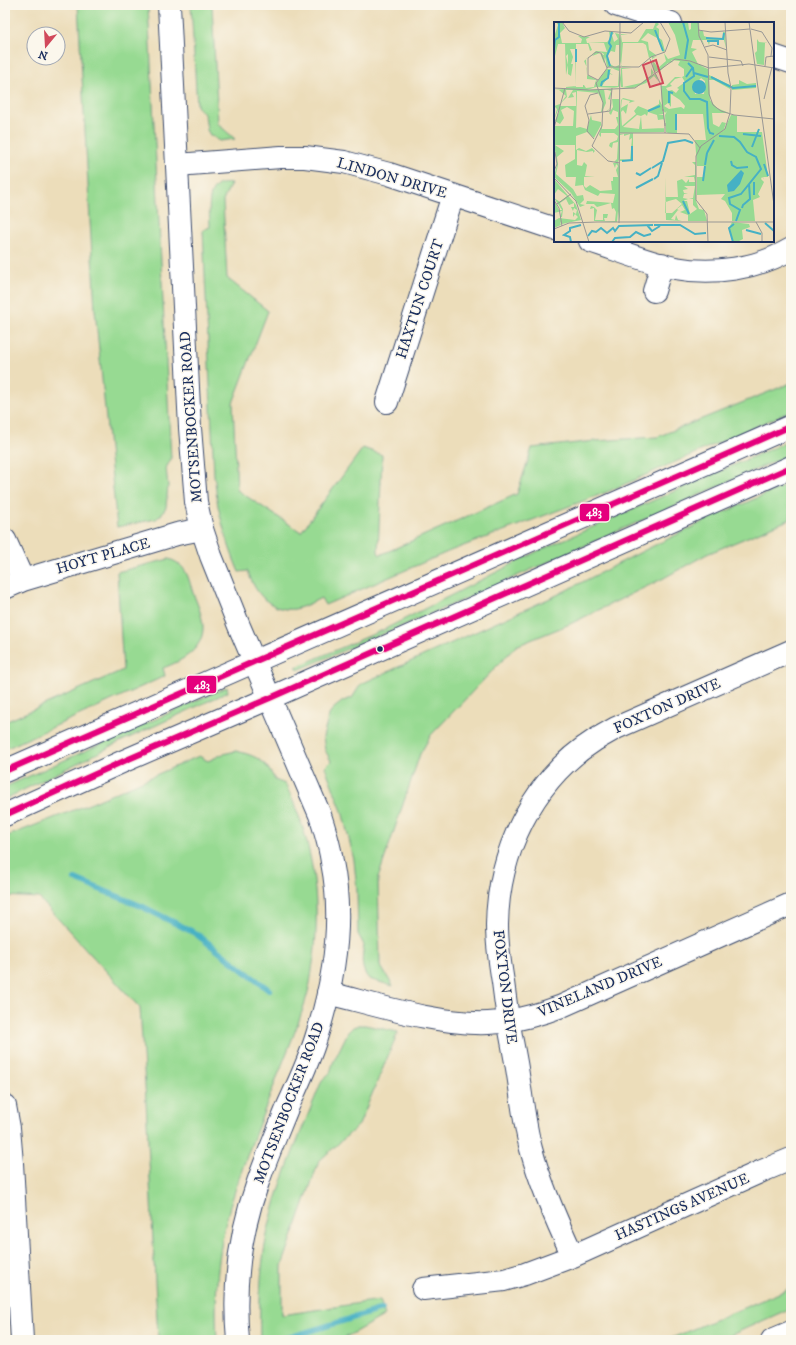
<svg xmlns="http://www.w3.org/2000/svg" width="796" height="1345" font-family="'IM FELL DW Pica',serif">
  <rect width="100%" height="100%" fill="#fbf7ec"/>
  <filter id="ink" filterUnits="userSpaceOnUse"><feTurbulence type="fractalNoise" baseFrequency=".025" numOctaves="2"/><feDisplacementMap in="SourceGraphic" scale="8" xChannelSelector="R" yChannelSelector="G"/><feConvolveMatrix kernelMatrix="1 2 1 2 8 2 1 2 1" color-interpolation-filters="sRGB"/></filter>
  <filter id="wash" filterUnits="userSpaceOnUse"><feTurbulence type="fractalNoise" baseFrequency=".012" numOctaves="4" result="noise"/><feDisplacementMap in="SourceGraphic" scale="16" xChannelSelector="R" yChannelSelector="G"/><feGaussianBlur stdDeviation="0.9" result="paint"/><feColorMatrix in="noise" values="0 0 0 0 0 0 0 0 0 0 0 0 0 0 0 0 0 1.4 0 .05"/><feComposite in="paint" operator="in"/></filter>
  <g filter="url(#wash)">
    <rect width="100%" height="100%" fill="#ecddba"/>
    <path fill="#97da92" stroke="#598478" d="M78 5H148L171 459 166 468 168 486 166 507 161 515 156 519 117 527 95 310Z
      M191 5H212L218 124 235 139 220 141 210 135 207 130 205 115 197 106Z
      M231 183 223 201 227 278 268 311 233 403 237 490 301 532 363 448 382 455 378 552 380 555 517 494 532 448 595 441 657 437 791 383V411L607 492 450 551 325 605 321 598C313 602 304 607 295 609 270 612 254 592 248 571L239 572C230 551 223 529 218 506 216 496 216 486 214 475L203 230 210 227C210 214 205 189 221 184 224 183 228 184 231 183Z
      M791 440V454L463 600 298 670 296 667 383 630 538 551Z
      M791 483V519L707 554 662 579 570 624 516 646 431 735 420 754 378 878 380 965 393 986 369 979C360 969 362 957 364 945L358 934 357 891 354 860 349 839 342 811 325 767 331 761 325 750 323 737 329 715 334 708 343 701 352 698 361 684 557 595 645 550 711 518Z
      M169 559C187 565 188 577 193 593 197 603 202 614 203 626 204 649 182 661 163 668L165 676 5 749V722L123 670 117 572Z
      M227 687 228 692 120 742 5 799V787Z
      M236 751C257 756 265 760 275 780L285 784C312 837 321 897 314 957 312 968 311 981 308 992 300 1021 289 1047 278 1075 263 1115 246 1155 233 1197 218 1242 214 1292 217 1340H158L146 1101 140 1008 39 898 5 896V837L92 803 199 756 208 761 223 754Z
      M359 1025H365L398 1032 359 1125 319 1161 282 1266V1315L380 1300 385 1315 341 1340H260C259 1299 260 1258 271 1218 283 1171 304 1126 322 1080L330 1073 333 1063 348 1032 353 1027Z
      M791 1288V1308L720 1340H667Z"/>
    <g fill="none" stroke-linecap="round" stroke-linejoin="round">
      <path stroke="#46b1c4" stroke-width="6" d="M75 879 141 906 195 933 269 990
        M281 1340 382 1309"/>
    </g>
  </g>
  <g filter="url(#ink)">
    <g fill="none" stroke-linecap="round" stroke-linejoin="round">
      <defs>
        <path id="street" d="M616 5 671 23
          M773 56 791 62
          M177 165 281 157H305L344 162 389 174 555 229
          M590 241C618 250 646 262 675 268 713 275 757 269 791 249
          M654 291 662 264
          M387 402 453 195
          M5 540 23 580
          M5 588 23 580 177 534 202 529
          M328 993C377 1005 438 1025 488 1023 513 1022 538 1015 562 1006L791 904
          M5 1106 9 1128 12 1163 22 1340
          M573 1256C557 1222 541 1186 531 1149 523 1119 521 1088 515 1057 510 1032 506 1007 503 982 500 964 497 944 497 925 498 853 532 780 595 740 602 736 609 732 616 728L791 651
          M423 1289 504 1280 525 1274 573 1256 762 1171 791 1159"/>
        <path id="secondary" d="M169 5 190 428 196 502 202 529 211 556 239 626 320 815C325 831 330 846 332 862 344 921 334 982 316 1038 309 1061 298 1084 288 1106 278 1131 267 1156 258 1182 240 1232 233 1287 238 1340
          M772 1340 791 1332"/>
        <path id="primary" d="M5 771 791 426
          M5 815 124 761 270 698 791 467"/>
      </defs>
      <use href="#street" stroke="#3a496c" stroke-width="24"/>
      <use href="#secondary" stroke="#3a496c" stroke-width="24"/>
      <use href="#primary" stroke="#3a496c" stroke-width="24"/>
      <use href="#street" stroke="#fff" stroke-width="22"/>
      <use href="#secondary" stroke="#fff" stroke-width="22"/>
      <use href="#primary" stroke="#fff" stroke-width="22"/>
      <defs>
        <path id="bus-1" d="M5 771 791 426
          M5 815 124 761 270 698 791 467"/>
      </defs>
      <use href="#bus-1" stroke="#fbf7ec" stroke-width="9"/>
      <use href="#bus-1" stroke="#e5007d" stroke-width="6"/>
    </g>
  </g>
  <circle fill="#1b2f5e" stroke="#fbf7ec" stroke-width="1.5" cx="380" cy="649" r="3.5"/>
  <g text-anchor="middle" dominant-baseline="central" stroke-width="3" stroke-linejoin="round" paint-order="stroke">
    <g font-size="15" fill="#1b2f5e" stroke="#fbf7ec">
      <text transform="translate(392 178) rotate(16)">LINDON DRIVE</text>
      <text transform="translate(420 299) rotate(-72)">HAXTUN COURT</text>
      <text transform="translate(191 417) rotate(-94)">MOTSENBOCKER ROAD</text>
      <text transform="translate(103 556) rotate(-16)">HOYT PLACE</text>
      <text transform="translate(667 706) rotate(-24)">FOXTON DRIVE</text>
      <text transform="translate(505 987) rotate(83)">FOXTON DRIVE</text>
      <text transform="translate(600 987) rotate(-23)">VINELAND DRIVE</text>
      <text transform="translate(289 1103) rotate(-69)">MOTSENBOCKER ROAD</text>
      <text transform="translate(682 1207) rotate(-24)">HASTINGS AVENUE</text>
    </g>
  </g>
  <g transform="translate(554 22)">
    <rect width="220" height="220" fill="#ecddba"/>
    <path d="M2 0H8L11 6 6 11 8 21H27L28 17 24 14 36 15 32 17 33 21 53 20 56 17 55 9 60 11 58 13 60 20 64 17 61 11 65 12 66 17V12V18L67 12H74L67 13 68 20H84L92 7H99L102 0 105 2 102 5 105 7V16L108 18 111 29 109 30 103 16 94 11 87 18 94 20 95 28 102 33 95 36 92 23 89 21H69L67 44 78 45H68L66 39 65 46 67 56V46H78L68 47 69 65 87 61 97 53V46L100 51 97 54 100 51 97 54 102 52 104 59 100 54 92 61 79 66H68H75L67 65 66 58 65 65H60L65 66 42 65 33 68 58 67 56 77 58 85 52 90H47L49 80 44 71 23 69 22 106 26 105 33 107 37 93 38 98 47 100V103L40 116 33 110 22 114V128L25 126 32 129 38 126 41 129 39 131V129L33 130 23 128V143L28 144 30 140 33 143 31 154H41L30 155V164L32 166 36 163 46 169 58 168 57 159H59V155H64L62 148 64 144 62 142 61 146 59 141H64L66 145V135L64 140H60L63 137 64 120 59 121 58 126 55 124 56 121 63 118 64 114 60 111H47V115L45 113 48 101V107H61L64 103 62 95H64V90L59 88 57 93 55 91 59 85 58 77H65L66 91 67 78 69 76 81 79 75 81 76 79 68 77 67 86 74 82 72 92 69 88 67 90 68 104 82 92 80 89 84 84 94 88 105 82V77L108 83 107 64H112L121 55H128L121 57 116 62 118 64 112 66 114 69 118 68 122 71 125 67 123 66 131 60 128 55 130 54V47L124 43 126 39 117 38 119 40 114 41 103 52 105 48 101 50 105 47 101 50 99 47 98 35 103 34 98 37 104 46 112 39 110 31 114 37 126 33 121 13 114 0H134L135 8 137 7V0H145L146 14V9H149L150 14 156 16H169V10H171L172 26 170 18H164V24L163 19H156L155 23 153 18H148L151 24 147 18H139L137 26 143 27 138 30 144 42 153 45 147 44 154 47V59L155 53 176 63V67L160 58H155L156 78 163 86 175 91H158L159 102 165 105 168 100 172 101 169 110 177 93H179L183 94V110H208L214 155H209L210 157 208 155 207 157 210 160 204 172 206 175 199 178 201 199H178V191L171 179 167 177 171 172 143 173V155H150V144H143L141 118H152L149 92H123V111H114L112 110 111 93 113 89 111 91 109 88V92L104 93H110V110L66 111 65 107V112L79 111V139H66V199L64 189 63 200 40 199V186L36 187 37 184 40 185 43 188 41 198H49V192H54L53 196H50L51 199H61L62 190 60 186 58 187 57 181 43 185 40 182H32L33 179 59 181 61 172 46 171 44 174 31 168 29 163 21 164 22 155H12L11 143 21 137V123H1L10 129 3 135 4 143 2 152 19 167 23 174 29 173 30 178 26 182 31 183 26 185 17 171 0 155 3 142 0 122V101L5 90 4 88 0 98 3 87 0 84 6 82V84H22V70L18 71 20 75 14 76 19 68H12L13 75 6 82 12 74 5 68H0L20 66H12V59V65L22 64 21 27H16L19 35 17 42H19L17 54 14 52V32L12 34 14 43 12 53 11 22H4L0 38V15L4 3ZM35 21H50L53 30 42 29 30 39 33 46V57L42 58 40 65 32 66 30 63H29V65H22V22H34L36 29 38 28ZM62 23H65V43L61 45 56 42 53 34 57 29 61 30ZM44 30 41 31 38 34 46 31 50 41 51 35 53 45 61 46 53 47 42 61 43 58 33 53 32 37 37 33 43 30H46L50 32V33ZM57 46 65 49 64 64H48L56 52 59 53 56 51ZM147 56 151 59 150 72H141L140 64ZM50 67 57 69 54 77 57 78 58 85 51 90H48L52 81ZM117 72 126 78 131 84 130 87 127 85 115 87 110 84 114 81 117 85ZM13 85 20 89 19 104H1V99L6 102 10 96 7 88ZM94 90 103 93 104 98 110 97V106L88 107 87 94 91 92 93 94ZM83 93 87 94 85 107 69 105ZM70 112V114L76 112 75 118 78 116 76 138 66 137V113ZM203 17 205 20 214 21H211L210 43 203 42 201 31 203 29ZM185 58 193 62 202 61V66L178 68V63L185 62ZM138 140H142V179L145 187 150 188 153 199H134V193L126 190 131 188 128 183 123 187 126 189 124 188 117 197 121 198 122 193 124 198 128 199 112 198 111 155V175H124L123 159 128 157 132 161 135 157V160H141L140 155H130L141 153V143ZM130 164H141L139 176 135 177H139V183L143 187 136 192 133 179H129L134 177 129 176 130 172H134L130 171 129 168 134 167ZM122 177 128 182 118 191H111V180ZM0 157 22 183 27 198 8 202 6 200 7 203 0 206V199L5 196 21 198 24 195 21 192 19 195V190L22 192 23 188 20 186 19 189 17 185H20V181L15 183 12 177 6 181 9 187 8 195H6L8 189 0 191V178L5 188H8L0 176 6 180 13 174 4 167 0 173ZM178 200 195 202 196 205 188 208 189 217 183 220H179L175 206Z" fill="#97da92" fill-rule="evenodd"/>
    <path d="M138 65a7 7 0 1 1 14 0a7 7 0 1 1-14 0ZM187 148 190 151 186 162 180 169 174 170 173 163Z" fill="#46b1c4"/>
    <path fill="none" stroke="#46b1c4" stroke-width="2" d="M129 0 134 18 131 37M101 8 109 29M152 16 169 17 170 11M153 19H164V23M0 27 1 18 5 15V0M22 40V27M134 41 139 46 140 54 130 61V69L136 77H146L153 80 154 106 156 111 160 112M56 44 53 34 57 24 55 21 58 10M140 51 154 55M132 55 139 45M157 55 179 66 202 64M47 64 48 60 54 56 55 48M115 81V70L119 71M94 89 106 84M122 92V108M189 112 207 114M165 114 180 115 186 120 193 130 202 135 207 147 187 172 175 176 176 182 186 188 182 199M198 125 205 107M153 131 160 118M68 139 78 138V124M177 139 178 143 183 146 194 145M210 142 214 154M151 143 153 131M98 146 109 139 114 121 131 118 139 121M82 151 86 153 97 146M100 157 104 154 108 141M149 159 151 144M200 160V173M82 166 99 157M129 179 135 192M188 186 189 183 196 177 195 162M211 201 220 209M93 203 98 209 106 204M100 203H126L141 212 152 211M192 208 207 212M34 214 38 209 42 210 47 206 53 211 59 206 61 209 65 204 99 203M17 220 16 215 10 213 16 209V206L27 203M58 220 61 216 76 215 82 210 90 214 97 212M179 220 175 206 180 202"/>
    <path fill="none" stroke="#989795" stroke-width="1" d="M8 0 15 9 30 15 51 9 77 11 90 0M144 0 145 14 154 33 155 72 159 83 167 89 180 93 220 97M171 0 174 51 177 66 176 91M195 0 220 183M197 7 208 10 218 26 217 34M144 8 157 10 196 7M151 25 159 23 173 28M155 35 187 39 189 44M96 37 101 51M211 44 212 35 220 34M101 51 107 63 109 89M44 58 34 53V36L42 30 47 31 53 46M0 66 35 68 81 66 121 37 136 39 155 46 195 42 220 46M210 77 218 45M109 87 111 104M34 92 56 89 58 66M111 101V111L135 112 146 126M0 106 11 66M65 111H111M40 117 33 109 35 98 31 84 36 73 44 71M66 141 54 139 38 124 48 104 49 81 42 61 54 45H85L97 35 111 30 116 17 106 0M0 149 3 142 1 130M0 156 22 179 35 220M0 178 5 186 8 204M3 182 17 172M202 200 208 211V220M65 201 66 0M0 207 15 201 43 200H220M154 220 153 192 142 178V134L147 124 171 107 176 91"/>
    <path fill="#d1495b" fill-opacity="0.15" stroke="#d1495b" stroke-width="2" d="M102 38 109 61 96 65 89 43Z"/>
    <rect width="220" height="220" fill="none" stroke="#1b2f5e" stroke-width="2"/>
  </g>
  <g stroke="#fbf7ec" stroke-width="1.5">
    <rect x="579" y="503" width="31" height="19" rx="4" fill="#e5007d"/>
    <rect x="186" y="675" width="31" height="19" rx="4" fill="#e5007d"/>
  </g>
  <g font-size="11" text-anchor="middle" font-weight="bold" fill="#fff">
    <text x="594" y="516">483</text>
    <text x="202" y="689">483</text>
  </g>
  <rect width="796" height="1345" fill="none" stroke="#fbf7ec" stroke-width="20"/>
  <g transform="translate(46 46) rotate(198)"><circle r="19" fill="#fbf7ec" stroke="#a1a7b3"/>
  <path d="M0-3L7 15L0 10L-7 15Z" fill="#d1495b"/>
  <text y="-6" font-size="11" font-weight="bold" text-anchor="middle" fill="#1b2f5e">N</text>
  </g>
</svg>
